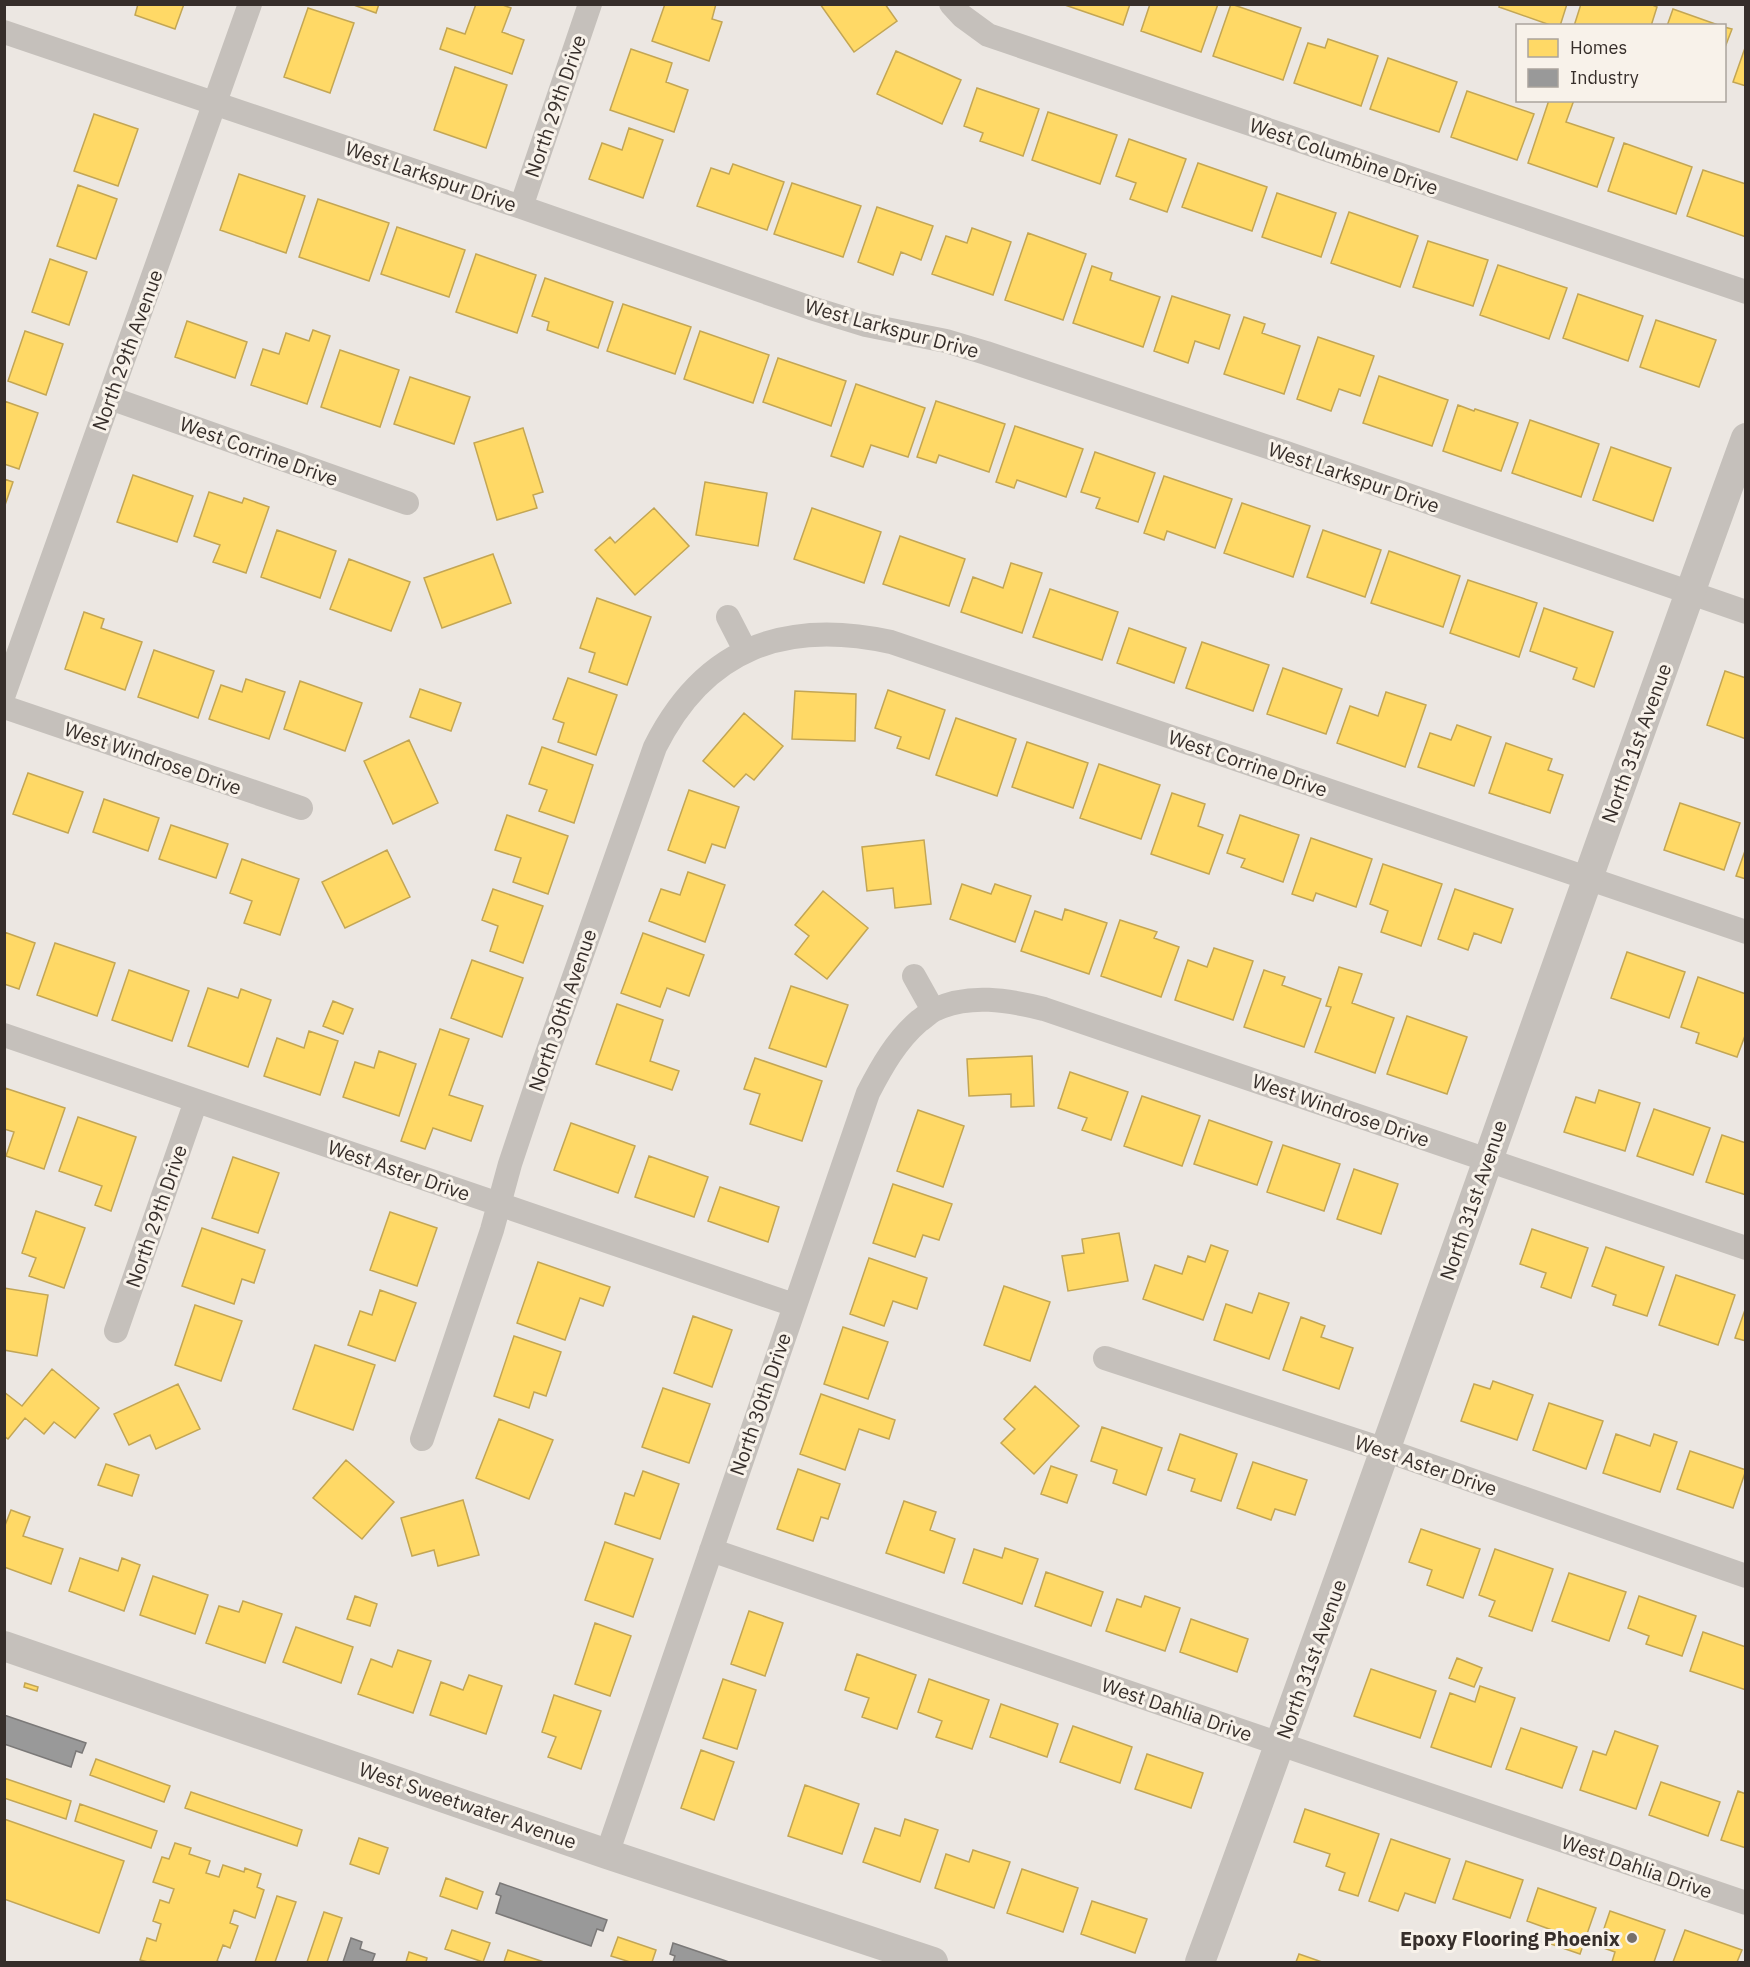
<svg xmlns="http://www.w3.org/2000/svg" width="1750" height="1967" font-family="'IBM Plex Sans',sans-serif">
  <rect width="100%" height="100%" fill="#ece7e2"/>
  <path fill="#ffd966" stroke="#c3a654" stroke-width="1.5" d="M138 4H184L175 29 135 15Z
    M351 4H379L376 13Z
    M476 4H500L511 8 502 32 524 40 512 74 440 49 447 28 465 34Z
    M665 4H716L712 19 722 22 709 61 652 41Z
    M820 4H885L897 21 854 52Z
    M1062 4H1130L1123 25Z
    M1150 4H1218L1201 52 1141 31Z
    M1231 4 1301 28 1283 80 1213 56Z
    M1500 4H1567L1560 26H1553L1499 7Z
    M1581 4H1650L1657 7 1651 26H1574Z
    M308 8 354 23 330 93 284 77Z
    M1673 9 1721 26H1667Z
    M1724 27 1732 29 1724 50Z
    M1328 39 1378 56 1361 106 1294 83 1308 43 1325 48Z
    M1746 45V86L1733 82Z
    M631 49 672 63 666 82 688 90 674 132 610 110Z
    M896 51 961 80 942 124 877 94Z
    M1388 58 1457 82 1439 132 1370 109Z
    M455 67 507 85 486 148 434 130Z
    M977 88 1039 109 1023 156 980 141 983 133 964 126Z
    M1467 91 1534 114 1517 160 1451 137Z
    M1549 100H1574L1566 122 1614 138 1597 187 1528 163Z
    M1048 112 1117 135 1100 184 1032 160Z
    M94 114 138 129 118 186 74 171Z
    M629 128 663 140 643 198 589 179 602 143 622 150Z
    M1129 139 1186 159 1167 212 1130 199 1136 183 1116 176Z
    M1624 143 1692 167 1676 214 1608 191Z
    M1198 163 1267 187 1252 231 1182 207Z
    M733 164 784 182 767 230 697 206 711 168 729 174Z
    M1703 170 1746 184V237L1687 216Z
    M239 174 305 196 286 253 220 230Z
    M792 183 861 206 843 257 774 234Z
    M78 185 117 199 96 259 57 246Z
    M1277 193 1336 213 1321 257 1262 237Z
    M318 199 389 223 369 281 299 257Z
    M877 207 933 226 921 260 901 252 893 275 858 262Z
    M1349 212 1418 236 1400 287 1331 263Z
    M397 227 465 250 449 297 381 274Z
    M972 228 1011 242 993 295 932 274 946 236 967 243Z
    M1028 233 1086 254 1063 320 1005 300Z
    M1428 241 1488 260 1473 306 1413 287Z
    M476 254 536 275 517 333 456 312Z
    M50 259 87 272 69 325 32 312Z
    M1498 265 1567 288 1549 339 1480 315Z
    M1092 266 1112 273 1110 280 1160 297 1143 347 1073 323Z
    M545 278 613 302 598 348 547 330 549 322 532 316Z
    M1578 294 1643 316 1628 361 1563 338Z
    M1172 296 1230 315 1219 349 1195 341 1188 363 1154 351Z
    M623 304 691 327 675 374 607 351Z
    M1244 317 1265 324 1262 333 1300 346 1284 394 1224 374Z
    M1656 320 1716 340 1699 387 1640 367Z
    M187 321 247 342 235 378 175 357Z
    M313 330 330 336 307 404 251 385 263 349 279 354 286 333 309 341Z
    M25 331 63 344 46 395 8 381Z
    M700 331 769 355 753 403 684 379Z
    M1318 337 1374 356 1360 396 1339 389 1331 411 1297 399Z
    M340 350 399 370 380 427 321 407Z
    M778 358 846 381 831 426 763 402Z
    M1379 376 1448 400 1432 446 1363 423Z
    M410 377 470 397 454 444 394 424Z
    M856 384 925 408 908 457 871 445 863 467 831 456Z
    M4 401 38 413 19 469 4 464Z
    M936 401 1005 424 989 472 939 455 936 463 917 457Z
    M1458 405 1474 411 1475 409 1518 423 1501 471 1443 451Z
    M1530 420 1599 444 1581 497 1512 473Z
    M1015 426 1083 449 1066 497 1017 480 1014 488 996 482Z
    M523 428 543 492 533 495 537 508 497 520 474 443Z
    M1611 447 1671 468 1653 521 1593 500Z
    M1095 452 1155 473 1138 522 1096 508 1100 498 1081 492Z
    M133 475 193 496 177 542 117 522Z
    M1164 476 1232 499 1215 548 1167 531 1164 540 1144 533Z
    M4 479 13 482 4 508Z
    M705 482 767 493 758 546 696 535Z
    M209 492 242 503 244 498 269 507 246 573 213 562 220 545 194 536Z
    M1242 503 1310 526 1293 577 1224 553Z
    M654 508 689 546 635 595 595 550 610 537 615 543Z
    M812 508 881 532 864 583 794 559Z
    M277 530 336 551 320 598 261 577Z
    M1323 530 1381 550 1365 597 1307 577Z
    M900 536 965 559 949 606 883 584Z
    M1389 551 1460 576 1443 627 1371 603Z
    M493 554 511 603 442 628 424 578Z
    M349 559 410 582 391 631 330 609Z
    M1011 563 1042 573 1022 633 961 612 973 577 1003 588Z
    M1468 580 1537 603 1519 657 1450 633Z
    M1050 589 1118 612 1102 660 1033 637Z
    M597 598 651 617 627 685 589 672 595 653 580 648Z
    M1544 608 1613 632 1594 687 1573 679 1577 668 1530 651Z
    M84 612 104 619 101 628 142 642 125 690 65 669Z
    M1129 628 1186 648 1174 683 1117 663Z
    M1202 642 1269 665 1253 711 1186 688Z
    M154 650 214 671 198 718 138 697Z
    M1283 668 1342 689 1326 734 1267 714Z
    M1725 671 1746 678V739L1707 725Z
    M568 678 617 695 596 755 558 742 564 723 553 719Z
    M246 679 285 692 269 739 209 719 221 685 242 692Z
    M300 681 362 703 345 751 284 729Z
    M420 689 461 703 451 731 410 717Z
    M888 690 945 710 929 759 897 748 901 737 875 728Z
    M795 691 856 694 855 741 792 739Z
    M1386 692 1426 705 1405 767 1337 743 1350 706 1378 716Z
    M744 713 783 746 754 780 746 774 734 787 703 761Z
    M956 718 1016 739 997 796 936 775Z
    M1457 725 1491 737 1474 786 1418 767 1430 733 1451 740Z
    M409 740 438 803 393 824 364 761Z
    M1027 742 1088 763 1073 808 1012 787Z
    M1506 743 1552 759 1548 770 1563 775 1550 813 1489 793Z
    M542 747 593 765 574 823 539 811 547 790 529 784Z
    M1099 764 1160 785 1141 839 1080 818Z
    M28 773 83 792 68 833 13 814Z
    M689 790 739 807 725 848 712 844 705 863 668 850Z
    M1172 793 1205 804 1198 826 1223 835 1209 874 1151 854Z
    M104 799 159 818 148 851 93 832Z
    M1680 803 1740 823 1724 870 1664 850Z
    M507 815 568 836 548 894 513 882 521 858 495 850Z
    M1240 815 1299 835 1283 882 1241 867 1245 859 1227 853Z
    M171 825 228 844 216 878 159 859Z
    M1311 838 1372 859 1356 907 1316 893 1313 901 1292 894Z
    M924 840 931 904 895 908 893 888 867 891 862 847Z
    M1746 848V879L1736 876Z
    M387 850 410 897 345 928 322 882Z
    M242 859 299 879 280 935 244 923 252 901 230 893Z
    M1383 864 1442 884 1421 946 1381 932 1388 911 1370 904Z
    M688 872 725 885 705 942 649 921 661 889 680 895Z
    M962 884 991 894 995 884 1031 896 1015 942 950 919Z
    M493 889 543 906 523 963 490 951 498 926 482 920Z
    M1455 889 1513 909 1501 943 1474 933 1468 950 1438 939Z
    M823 891 868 928 827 979 795 954 809 936 795 925Z
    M1065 909 1107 923 1089 974 1021 951 1035 911 1062 920Z
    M1120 920 1157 932 1154 938 1179 947 1161 997 1101 976Z
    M4 932 35 943 19 989 4 984Z
    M643 933 704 955 689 996 667 988 660 1007 621 993Z
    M55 943 115 963 97 1016 37 995Z
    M1214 948 1253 961 1233 1020 1175 1000 1188 960 1207 967Z
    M1627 952 1685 972 1669 1018 1611 998Z
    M472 960 523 978 502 1037 451 1018Z
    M1339 967 1362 974 1352 1003 1394 1018 1375 1073 1315 1052 1331 1007 1326 1006Z
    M129 970 189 991 172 1041 112 1020Z
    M1264 970 1285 977 1282 985 1321 999 1304 1047 1244 1027Z
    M1698 977 1746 994V1033L1737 1057 1696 1043 1699 1033 1681 1027Z
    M791 986 848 1005 826 1067 769 1048Z
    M208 988 238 998 241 989 271 1000 248 1067 188 1046Z
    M333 1001 353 1009 343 1034 323 1026Z
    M617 1004 663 1020 650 1061 679 1071 672 1090 596 1064Z
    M1407 1016 1467 1037 1447 1094 1387 1074Z
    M440 1029 469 1039 449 1095 483 1106 471 1141 433 1128 425 1149 401 1141Z
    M309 1031 338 1041 320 1095 264 1076 277 1038 304 1048Z
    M379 1051 416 1064 399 1116 343 1097 355 1062 374 1068Z
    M1032 1056 1034 1106 1011 1107V1094L969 1096 967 1059Z
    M755 1058 822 1081 802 1141 750 1124 760 1094 744 1089Z
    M1070 1072 1128 1092 1111 1140 1082 1130 1087 1118 1058 1108Z
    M5 1088 65 1108 44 1169 6 1156 14 1132 4 1129Z
    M1599 1090 1640 1103 1625 1151 1564 1132 1576 1097 1595 1103Z
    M1142 1096 1200 1116 1182 1166 1124 1146Z
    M1654 1109 1710 1128 1693 1175 1637 1156Z
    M918 1110 964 1126 943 1187 897 1171Z
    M78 1117 136 1137 111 1211 95 1205 102 1186 59 1171Z
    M1209 1120 1272 1142 1257 1185 1194 1164Z
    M571 1123 635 1146 618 1193 554 1170Z
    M1722 1135 1746 1143V1195L1706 1182Z
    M1283 1145 1340 1164 1324 1211 1267 1192Z
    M649 1156 708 1177 694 1217 635 1197Z
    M233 1157 279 1173 258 1233 212 1218Z
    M1354 1169 1398 1184 1381 1234 1337 1219Z
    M893 1184 952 1204 939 1240 923 1235 915 1257 873 1243Z
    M720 1187 779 1207 768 1242 708 1221Z
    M36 1211 85 1228 64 1288 29 1276 36 1258 22 1253Z
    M390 1212 437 1228 417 1286 370 1270Z
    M202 1228 265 1250 254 1283 242 1279 234 1304 182 1286Z
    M1532 1229 1588 1248 1571 1298 1541 1287 1546 1273 1520 1264Z
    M1119 1233 1128 1281 1068 1291 1062 1256 1084 1253 1082 1239Z
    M1211 1245 1228 1251 1203 1320 1143 1299 1155 1265 1182 1274 1188 1256 1205 1262Z
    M1606 1247 1664 1267 1647 1316 1613 1305 1616 1295 1592 1286Z
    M869 1258 927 1278 917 1309 893 1301 884 1326 850 1314Z
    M538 1262 610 1287 603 1306 580 1298 565 1340 517 1323Z
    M1676 1275 1735 1295 1718 1345 1659 1325Z
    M1004 1286 1050 1302 1030 1361 984 1345Z
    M4 1288 48 1295 37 1356 4 1350Z
    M380 1290 416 1303 395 1361 348 1345 360 1311 372 1315Z
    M1259 1293 1289 1303 1269 1359 1214 1340 1226 1304 1252 1313Z
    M195 1305 242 1321 221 1381 175 1365Z
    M1746 1307V1341L1735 1338Z
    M693 1316 732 1330 712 1387 674 1373Z
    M1301 1317 1325 1326 1321 1337 1353 1348 1339 1389 1283 1370Z
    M843 1327 888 1342 868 1399 824 1384Z
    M514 1336 561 1352 546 1396 534 1392 529 1408 494 1396Z
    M315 1345 375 1365 353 1430 293 1409Z
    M52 1369 99 1408 75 1438 54 1422 44 1434 25 1418 8 1439 4 1436V1392L22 1406Z
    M1493 1381 1533 1395 1517 1440 1461 1421 1474 1384 1490 1389Z
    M178 1384 200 1429 156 1449 150 1435 129 1445 114 1414Z
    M1035 1386 1079 1426 1034 1474 1001 1443 1015 1429 1004 1419Z
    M663 1388 710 1404 689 1463 642 1447Z
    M821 1394 895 1420 889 1439 859 1429 845 1470 800 1454Z
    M1549 1403 1603 1421 1586 1469 1533 1450Z
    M499 1419 553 1440 529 1499 476 1478Z
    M1102 1427 1162 1448 1146 1495 1113 1483 1117 1470 1091 1461Z
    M1180 1434 1237 1454 1221 1501 1191 1491 1195 1479 1168 1470Z
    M1616 1434 1650 1446 1654 1434 1677 1442 1660 1492 1603 1473Z
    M1690 1451 1746 1470 1733 1508 1677 1489Z
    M346 1460 394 1502 362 1539 313 1498Z
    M1253 1462 1307 1480 1295 1515 1275 1509 1271 1520 1237 1508Z
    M106 1464 139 1475 132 1496 98 1485Z
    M1051 1466 1077 1475 1067 1503 1041 1494Z
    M798 1469 840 1484 828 1519 821 1517 813 1541 777 1529Z
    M643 1471 679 1484 660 1539 615 1524 625 1493 634 1496Z
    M463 1500 479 1555 438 1566 434 1550 412 1556 401 1518Z
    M904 1501 936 1512 930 1530 955 1539 944 1573 886 1553Z
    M11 1510 30 1517 23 1536 63 1549 51 1584 4 1567V1528Z
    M1421 1529 1480 1549 1463 1598 1427 1585 1432 1570 1409 1562Z
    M605 1542 653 1559 633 1617 585 1600Z
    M1005 1548 1038 1559 1022 1604 963 1583 974 1549 1002 1558Z
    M1495 1549 1553 1569 1532 1631 1489 1616 1495 1601 1479 1595Z
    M80 1558 118 1571 122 1558 140 1565 124 1611 69 1591Z
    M1046 1572 1103 1592 1091 1626 1035 1606Z
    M1569 1573 1626 1592 1609 1641 1552 1621Z
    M153 1576 208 1595 195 1634 140 1615Z
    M355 1596 377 1604 370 1626 347 1619Z
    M1145 1596 1180 1608 1165 1651 1106 1631 1117 1599 1141 1607Z
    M1639 1596 1696 1616 1682 1656 1646 1644 1649 1636 1628 1628Z
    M243 1601 282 1614 265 1663 206 1643 219 1606 239 1612Z
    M749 1611 783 1623 765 1676 731 1664Z
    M1191 1619 1248 1639 1237 1672 1180 1652Z
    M595 1623 631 1636 610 1696 575 1684Z
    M296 1627 353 1647 341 1683 283 1662Z
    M1703 1632 1746 1647V1690L1690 1671Z
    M398 1650 431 1661 413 1713 358 1694 371 1659 392 1667Z
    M857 1654 916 1675 897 1729 862 1717 869 1698 845 1690Z
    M1457 1658 1482 1668 1474 1687 1449 1678Z
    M1371 1669 1436 1691 1420 1738 1354 1716Z
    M469 1675 502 1686 486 1734 430 1715 441 1682 463 1690Z
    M723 1679 756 1690 737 1749 703 1738Z
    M929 1679 989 1700 972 1749 936 1737 942 1721 918 1712Z
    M25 1683 38 1687 37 1691 24 1687Z
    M1480 1686 1515 1698 1491 1767 1431 1747 1450 1693 1475 1702Z
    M554 1695 601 1711 581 1769 548 1757 556 1737 542 1732Z
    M1001 1704 1058 1724 1047 1757 990 1737Z
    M1073 1726 1132 1747 1120 1783 1060 1762Z
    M1521 1728 1577 1747 1562 1788 1506 1769Z
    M1615 1731 1658 1746 1636 1809 1580 1790 1593 1751 1606 1755Z
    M701 1750 734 1762 714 1820 681 1808Z
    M1147 1754 1203 1773 1191 1808 1135 1789Z
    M96 1759 170 1786 164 1802 90 1775Z
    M4 1778 71 1801 66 1819 4 1798Z
    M1661 1782 1720 1802 1708 1836 1649 1815Z
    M805 1785 859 1804 842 1854 788 1836Z
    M1738 1791 1746 1794V1848L1721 1840Z
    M191 1792 302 1830 297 1846 185 1808Z
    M80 1804 157 1831 151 1848 75 1821Z
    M1305 1809 1379 1834 1358 1896 1339 1890 1345 1873 1326 1866 1330 1854 1294 1842Z
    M4 1819 124 1861 99 1933 4 1899Z
    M905 1819 938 1830 920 1882 863 1862 875 1828 900 1836Z
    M359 1838 388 1848 379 1874 350 1864Z
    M1391 1839 1450 1859 1435 1903 1405 1893 1398 1911 1369 1901Z
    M175 1843 191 1848 189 1854 210 1861 206 1873 219 1877 223 1865 244 1872 245 1868 261 1874 257 1887 264 1890 255 1918 234 1910 230 1923 238 1926 230 1948 223 1945 217 1961 220 1962H148L140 1960 147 1938 156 1941 161 1924 153 1921 160 1900 169 1903 174 1889 153 1882 162 1857 169 1859Z
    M973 1850 1010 1862 994 1908 935 1888 946 1854 969 1862Z
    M1466 1861 1523 1880 1510 1918 1453 1899Z
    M1022 1869 1078 1888 1063 1932 1007 1913Z
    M446 1878 483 1892 477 1909 440 1896Z
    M1538 1888 1596 1908 1580 1954 1548 1943 1552 1930 1527 1921Z
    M277 1896 296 1902 275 1962H255Z
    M1092 1901 1147 1919 1135 1953 1081 1934Z
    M1610 1911 1665 1930 1654 1962H1612L1615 1952 1598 1946Z
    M324 1912 342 1918 327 1962H307Z
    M452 1930 490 1943 483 1962 445 1949Z
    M1685 1930 1742 1950 1737 1962H1673Z
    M618 1937 656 1950 652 1962H630L611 1956Z
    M508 1950 544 1962H504Z
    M409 1952 427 1958 426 1962H406Z
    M1299 1954 1322 1962H1296Z"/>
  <path fill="#999" stroke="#7b7978" stroke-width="1.5" d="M4 1715 86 1743 82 1753 76 1751 71 1767 4 1744Z
    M500 1883 607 1920 603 1931 597 1929 591 1946 496 1913 501 1896 496 1894Z
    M351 1938 362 1942 360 1949 375 1954 372 1962H343Z
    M673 1943 729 1962H673L675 1956 670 1954Z"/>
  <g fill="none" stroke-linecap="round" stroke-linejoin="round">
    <path stroke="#c5c0bb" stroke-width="24" d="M951 4 962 16 988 35 1746 292
      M4 32 521 207 811 308 866 325 946 341 986 353 1286 453 1746 612
      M521 207 590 4
      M110 398 407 503
      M728 617 745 650
      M4 694 250 4
      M4 707 301 808
      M914 976 933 1010
      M4 1035 794 1305
      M116 1331 196 1101
      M1105 1358 1385 1450 1746 1576
      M422 1439 492 1230 510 1164 544 1062 655 747C705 647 786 619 891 642L1746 932
      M711 1550 1746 1903
      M607 1854 868 1093C882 1066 896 1041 919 1021 924 1018 929 1012 934 1010 969 993 1008 1000 1044 1009L1746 1248"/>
    <path stroke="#c5c0bb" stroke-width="30" d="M4 1646 607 1854 933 1962
      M1200 1962C1387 1456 1561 945 1746 438"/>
  </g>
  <circle fill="#766f6a" stroke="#f8f2ea" stroke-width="2" cx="1632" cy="1938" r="6"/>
  <g text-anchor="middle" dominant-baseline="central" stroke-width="6" stroke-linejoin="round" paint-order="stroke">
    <g font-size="20" fill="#362e2a" stroke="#f8f2ea">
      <text transform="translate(555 106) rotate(-71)">North 29th Drive</text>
      <text transform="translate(1344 156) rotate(19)">West Columbine Drive</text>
      <text transform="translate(431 176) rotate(19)">West Larkspur Drive</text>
      <text transform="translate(892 328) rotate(15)">West Larkspur Drive</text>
      <text transform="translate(127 350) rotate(-70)">North 29th Avenue</text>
      <text transform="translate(259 451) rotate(20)">West Corrine Drive</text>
      <text transform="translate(1354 477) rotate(19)">West Larkspur Drive</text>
      <text transform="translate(1636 743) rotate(-70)">North 31st Avenue</text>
      <text transform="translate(153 758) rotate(19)">West Windrose Drive</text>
      <text transform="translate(1248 763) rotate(19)">West Corrine Drive</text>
      <text transform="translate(562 1010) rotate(-71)">North 30th Avenue</text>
      <text transform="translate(1341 1110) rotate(19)">West Windrose Drive</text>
      <text transform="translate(399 1170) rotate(19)">West Aster Drive</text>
      <text transform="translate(1473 1200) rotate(-71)">North 31st Avenue</text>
      <text transform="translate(156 1216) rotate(-71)">North 29th Drive</text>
      <text transform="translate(760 1404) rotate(-71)">North 30th Drive</text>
      <text transform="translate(1426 1465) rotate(19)">West Aster Drive</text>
      <text transform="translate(1311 1659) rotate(-70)">North 31st Avenue</text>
      <text transform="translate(1177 1709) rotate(19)">West Dahlia Drive</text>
      <text transform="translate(468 1805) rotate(19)">West Sweetwater Avenue</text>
      <text transform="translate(1637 1866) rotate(19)">West Dahlia Drive</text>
    </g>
    <g font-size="20" font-weight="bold" fill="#362e2a" stroke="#f8f2ea" text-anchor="end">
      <text x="1620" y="1938">Epoxy Flooring Phoenix</text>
    </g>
  </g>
  <rect width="1750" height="1967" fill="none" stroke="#362e2a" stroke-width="12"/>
  <rect x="1516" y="24" width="210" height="78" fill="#f8f2ea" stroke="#aaa49d" stroke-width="1.5"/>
  <rect x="1528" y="39" width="30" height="18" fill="#ffd966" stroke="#aaa49d" stroke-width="1.5"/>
  <text x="1570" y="54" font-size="18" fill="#362e2a">Homes</text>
  <rect x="1528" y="69" width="30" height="18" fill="#999999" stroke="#aaa49d" stroke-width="1.5"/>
  <text x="1570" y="84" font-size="18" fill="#362e2a">Industry</text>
</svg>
